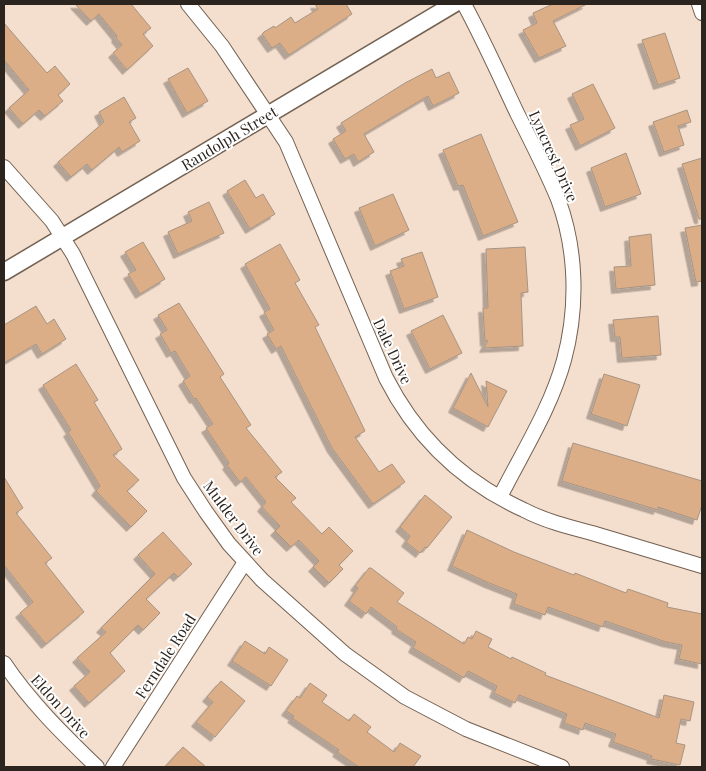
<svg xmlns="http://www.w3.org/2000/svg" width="706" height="771" font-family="'Playfair Display',serif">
  <defs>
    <filter id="shadow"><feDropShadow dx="-4.5" dy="4.5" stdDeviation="0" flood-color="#0004"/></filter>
  </defs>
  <rect width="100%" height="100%" fill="#f4decd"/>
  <path fill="#dbae88" stroke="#a79483" filter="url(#shadow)" d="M75 4H131L151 28 143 34 153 46 127 70 113 53 122 45 116 38 117 36 99 14 91 21Z
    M315 4H346L352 14 289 55 280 43 272 48 262 34 264 32 274 26 275 28 291 17 295 23 318 9Z
    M553 4H587L553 21 566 46 539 58 523 30 537 23 533 13Z
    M4 23 47 73 55 66 70 84 58 95 63 101 45 116 39 110 23 124 9 108 29 90 4 60Z
    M665 33 680 78 658 85 642 40Z
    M188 68 208 101 187 113 168 79Z
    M432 69 436 78 449 72 459 93 433 106 428 96 364 134 374 152 358 162 354 154 345 159 333 139 346 131 341 123 405 83Z
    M593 84 615 128 580 146 570 125 584 119 572 94Z
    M124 97 136 118 129 122 140 141 122 152 119 147 92 170 87 164 71 177 58 162 104 122 99 112Z
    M687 110 691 122 678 126 684 145 664 152 653 122Z
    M481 134 518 222 483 236 463 185 458 186 443 150Z
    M626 153 641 194 605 207 591 168Z
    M702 158V219H699L682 164Z
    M245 180 256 198 263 194 275 214 250 229 227 191Z
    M393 194 409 230 375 246 359 208Z
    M209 202 224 233 178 254 168 232 192 221 188 212Z
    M702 225V281L696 282 685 228Z
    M651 234 655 285 616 289 614 267 631 266 629 237Z
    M143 242 165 279 140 294 128 274 136 270 125 252Z
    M280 244 300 280 295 283 319 325 315 327 365 431 355 437 379 472 392 464 405 482 373 504 332 448 281 346 276 349 267 334 274 330 264 312 270 309 245 264Z
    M525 247 528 292 521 293 523 346 484 348 488 340 485 342 483 308H488L486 249Z
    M422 252 438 297 404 309 390 271 404 266 401 259Z
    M179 303 224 374 220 377 251 425 246 428 282 472 275 477 296 498 291 502 322 534 329 527 353 551 339 565 343 569 329 583 313 567 319 561 299 540 291 547 275 531 280 526 262 507 266 502 246 477 240 482 227 465 229 463 206 428 213 424 196 398 194 399 183 381 190 376 175 351 171 353 160 334 167 330 158 315Z
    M36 306 47 324 54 319 66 339 42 354 36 344 4 363V325Z
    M443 315 462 353 430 369 411 331Z
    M658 316 661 355 622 358 620 337H615L613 320Z
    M76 364 98 400 94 402 122 449 113 455 139 480 127 491 147 511 131 527 96 491 100 486 68 432 71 430 43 385Z
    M471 373 488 407 486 381 507 391 488 427 453 408Z
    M604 374 640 385 627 426 591 414Z
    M573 443 702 481V505L697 520 658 507V510L562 481Z
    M4 477 23 508 16 513 52 558 45 563 84 612 46 644 20 613 33 602 4 565Z
    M425 495 452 517 427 548 425 547 420 553 406 542 410 536 400 527Z
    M467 530 514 552 574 575 575 573 626 593 628 589 668 603 667 607 702 614V664L679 659 682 645 666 642 605 621 603 627 548 607 545 615 514 604 517 594 489 583 452 566Z
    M163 532 192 564 178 577 174 573 146 599 160 613 143 630 138 625 110 653 125 671 89 703 74 686 90 672 77 658 106 632 101 628 155 574 138 555Z
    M369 568H371L404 593 397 602 464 644 468 637 472 639 476 631 492 639 488 647 511 659 512 657 546 673 545 675 659 718 664 695 694 702 690 721 681 719 676 743 685 745 680 765 651 759 652 756 613 742 616 734 585 723 583 730 564 723 567 714 519 695 515 703 494 693 497 686 468 671 464 678 413 648 416 642 396 629 397 627 371 607 366 614 349 601 358 588 355 586Z
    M245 641 265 654 269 647 288 660 271 686 232 661Z
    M221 681 245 701 215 737 196 722 213 702 207 697Z
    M310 683 327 695 322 702 349 721 354 714 371 727 367 732 394 752 400 743 421 756 413 767H359L337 752 339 750 292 718 294 716 286 711 297 696 300 698Z
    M183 747 206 767H165Z"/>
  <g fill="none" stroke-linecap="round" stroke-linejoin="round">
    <defs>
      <path id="minor" d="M188 4 222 46 286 142 386 378C416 437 463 482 524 510 545 521 569 527 592 533 629 544 666 555 702 566
        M464 4C483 39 500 77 517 113 531 141 546 170 558 199 577 250 578 308 564 360 551 408 522 453 500 497
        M699 4 702 13
        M4 167 52 221 73 254 184 478 206 512 229 544 262 580 345 654 405 697 466 729 562 767
        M4 663C30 702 63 734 97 767
        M113 767 245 562"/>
      <path id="tertiary" d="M4 272 454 4"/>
    </defs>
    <use href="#minor" stroke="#736152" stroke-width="16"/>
    <use href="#tertiary" stroke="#736152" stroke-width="19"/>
    <use href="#minor" stroke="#fff" stroke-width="14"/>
    <use href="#tertiary" stroke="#fff" stroke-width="16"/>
  </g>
  <g text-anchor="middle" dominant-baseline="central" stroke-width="4" stroke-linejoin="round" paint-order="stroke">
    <g font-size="15" fill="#2c241e" stroke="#fff">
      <text transform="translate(229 138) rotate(-31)">Randolph Street</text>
      <text transform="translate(554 156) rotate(66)">Lyncrest Drive</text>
      <text transform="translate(393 351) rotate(65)">Dale Drive</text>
      <text transform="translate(234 518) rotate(53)">Mulder Drive</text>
      <text transform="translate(165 656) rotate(-57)">Ferndale Road</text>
      <text transform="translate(61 706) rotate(48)">Eldon Drive</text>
    </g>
  </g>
  <rect width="706" height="771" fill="none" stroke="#2c241e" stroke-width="10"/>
</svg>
